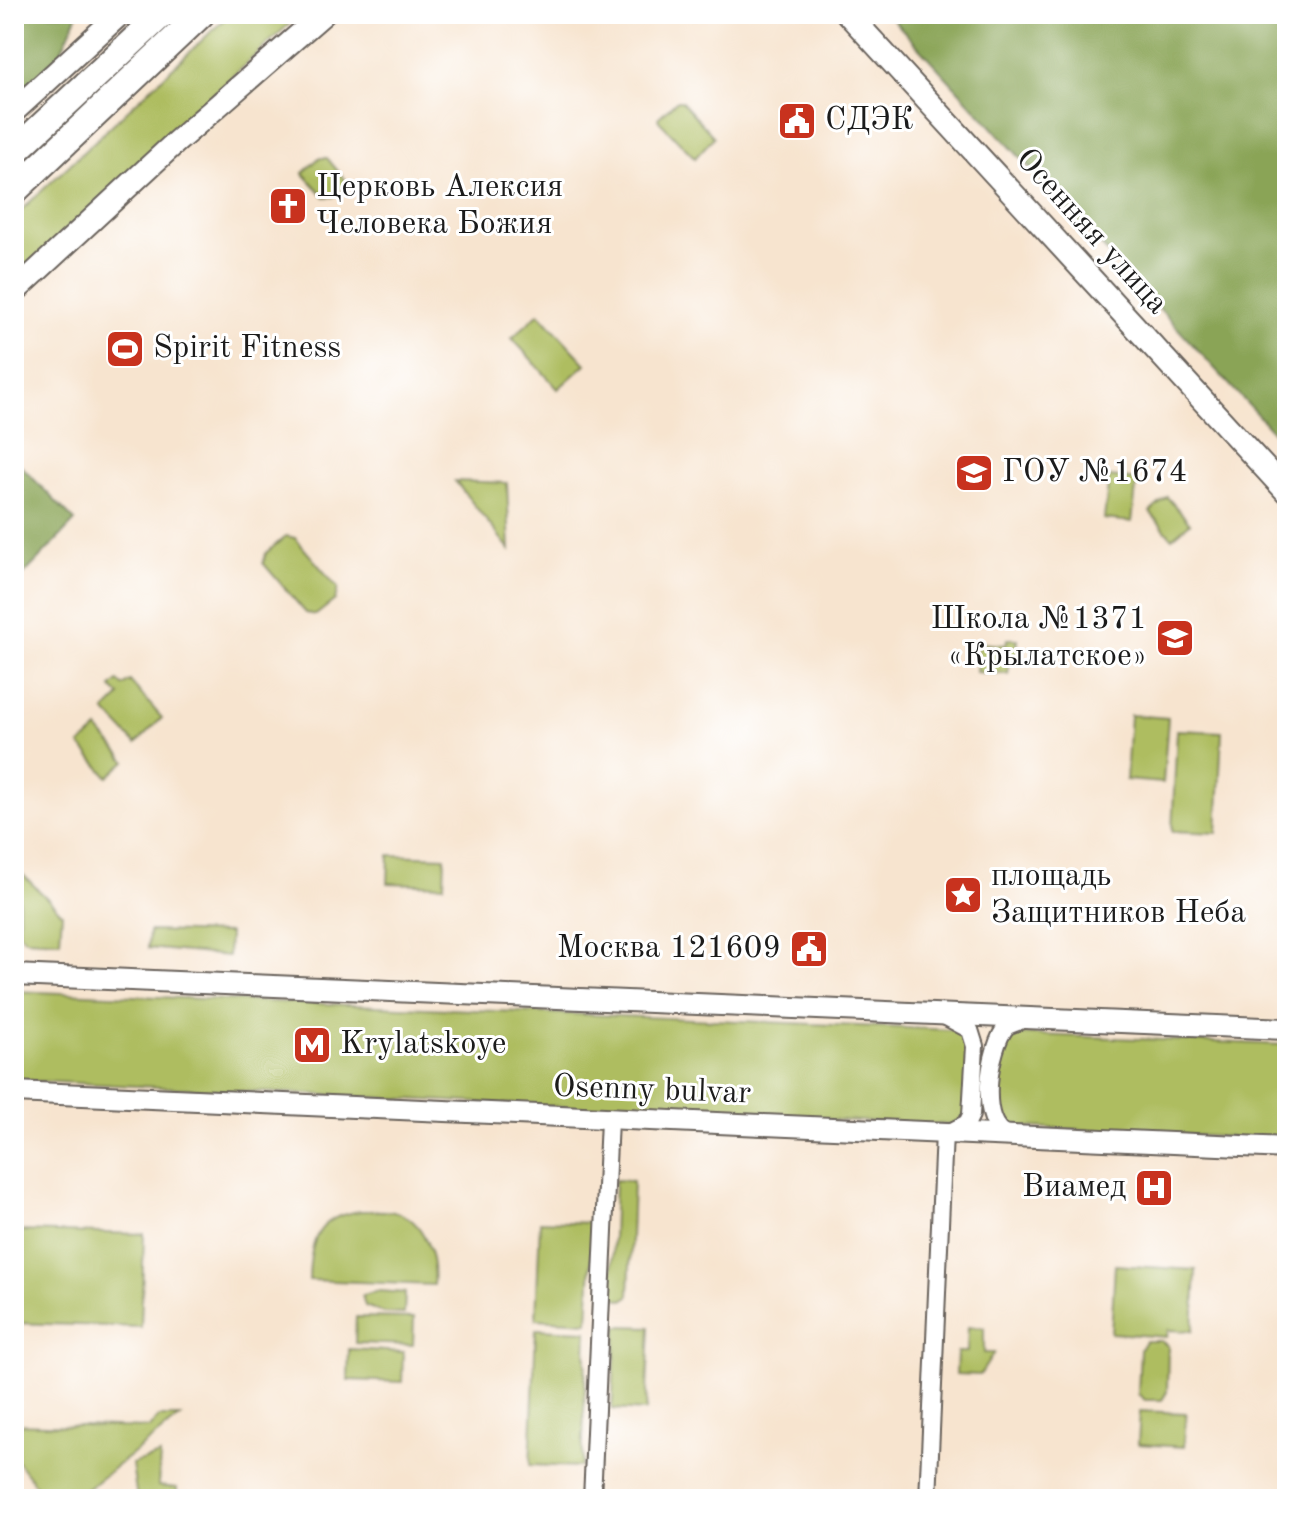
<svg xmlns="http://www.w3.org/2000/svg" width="1301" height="1513" font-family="'Old Standard TT',serif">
  <rect width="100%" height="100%" fill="#fff"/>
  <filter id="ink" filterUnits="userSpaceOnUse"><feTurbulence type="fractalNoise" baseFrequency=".0125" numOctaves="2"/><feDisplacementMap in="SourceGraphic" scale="16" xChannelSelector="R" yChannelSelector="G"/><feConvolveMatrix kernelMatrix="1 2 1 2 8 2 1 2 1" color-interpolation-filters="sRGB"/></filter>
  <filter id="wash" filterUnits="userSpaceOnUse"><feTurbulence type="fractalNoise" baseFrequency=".006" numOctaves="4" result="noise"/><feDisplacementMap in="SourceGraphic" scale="32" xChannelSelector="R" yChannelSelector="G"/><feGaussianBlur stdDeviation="1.8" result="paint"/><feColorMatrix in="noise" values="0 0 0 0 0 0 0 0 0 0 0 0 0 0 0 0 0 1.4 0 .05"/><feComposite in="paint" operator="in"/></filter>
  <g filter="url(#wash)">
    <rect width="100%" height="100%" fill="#f7e4cf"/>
    <path fill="#aebd60" stroke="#656c3e" stroke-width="2" d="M230 14H300L14 279V217Z
      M676 101H681L714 137 695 158 659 121 658 118Z
      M319 158H327L348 183 333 197H325L303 173Z
      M539 313 586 364 558 389 512 338Z
      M1109 477 1137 480 1132 522 1104 519Z
      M455 481 507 483 510 550Z
      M1167 497 1190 523 1172 538 1150 512Z
      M286 536 295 538 338 588 335 600 316 615 306 613 263 563 266 553Z
      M1007 639H1018L1016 661H1010L1008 674 976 672 978 643 1006 645Z
      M118 681 123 686 130 681 162 718 136 744 105 711 120 696 111 687Z
      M1130 715 1168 718 1163 783 1126 780Z
      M98 729 126 761 108 777 80 745Z
      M1177 730 1222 732 1217 833 1172 831Z
      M389 855 445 857 444 885 388 883Z
      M19 871 62 913 60 941 25 939 19 933Z
      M149 931 229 933 228 956 148 948Z
      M14 991 955 1030 968 1037 967 1112 955 1125 919 1124 14 1080Z
      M1015 1034 1287 1045V1140L1006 1126 998 1113 1002 1048Z
      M615 1180 633 1181 629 1296 623 1300 611 1296Z
      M361 1211C372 1211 383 1210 394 1212 425 1218 436 1258 433 1285L309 1280C310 1240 317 1216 361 1211Z
      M540 1221 593 1223 588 1322 536 1319Z
      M14 1231 144 1234 141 1327 14 1323Z
      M1115 1265 1196 1270 1193 1331 1168 1330 1167 1337 1111 1333Z
      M379 1291 405 1293 404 1314 384 1313 365 1306 362 1295Z
      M356 1317 414 1318 413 1345 355 1343Z
      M617 1326 650 1327 646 1411 612 1409Z
      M968 1327 984 1328V1353H994L980 1375 956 1374 957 1352H967Z
      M536 1329 587 1331 582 1467 530 1465Z
      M1145 1341H1161L1168 1346 1167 1392 1162 1400H1145L1138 1394 1140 1349Z
      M349 1349 403 1352 402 1382 348 1380Z
      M1140 1411 1186 1413 1184 1447 1138 1444Z
      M159 1417H180L74 1499H46L14 1457V1424L149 1428Z
      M160 1455 158 1486 177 1488V1499H137L132 1464Z"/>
    <path fill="#8aa456" stroke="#536039" stroke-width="2" d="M14 14H78L60 54 14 99Z
      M888 14H1287V447Z
      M14 459 75 521 14 585Z"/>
  </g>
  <g filter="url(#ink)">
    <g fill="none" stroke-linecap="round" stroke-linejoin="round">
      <defs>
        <path id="minor" d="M944 1016 970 1030 975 1046 971 1115 967 1123 948 1133
          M1010 1135C976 1130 989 1045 1007 1026L1025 1019
          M592 1499 609 1120
          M928 1499 944 1133"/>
        <path id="tertiary" d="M14 975 1287 1029
          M14 1092 1287 1148"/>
        <path id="secondary" d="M848 14 1287 492
          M14 111 120 14
          M14 292 175 143 323 14"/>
        <path id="primary" d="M14 152 162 14
          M14 191 201 14"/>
      </defs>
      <use href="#minor" stroke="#69625b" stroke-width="20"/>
      <use href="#tertiary" stroke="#69625b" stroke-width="24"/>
      <use href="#secondary" stroke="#69625b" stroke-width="26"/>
      <use href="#primary" stroke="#69625b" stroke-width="30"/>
      <use href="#minor" stroke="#fff" stroke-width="16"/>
      <use href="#tertiary" stroke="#fff" stroke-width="20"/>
      <use href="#secondary" stroke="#fff" stroke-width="22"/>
      <use href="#primary" stroke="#fff" stroke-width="26"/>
    </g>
  </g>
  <defs>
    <symbol id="civic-square" viewBox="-11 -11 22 22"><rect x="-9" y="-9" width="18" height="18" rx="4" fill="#c8321e" stroke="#fff"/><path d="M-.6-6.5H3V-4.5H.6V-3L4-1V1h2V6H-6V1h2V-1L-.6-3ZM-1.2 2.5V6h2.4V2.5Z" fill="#fff"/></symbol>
    <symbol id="church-square" viewBox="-11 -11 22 22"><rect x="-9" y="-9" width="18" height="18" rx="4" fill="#c8321e" stroke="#fff"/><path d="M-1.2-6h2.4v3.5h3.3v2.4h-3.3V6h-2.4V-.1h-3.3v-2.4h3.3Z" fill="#fff"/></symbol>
    <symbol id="stadium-square" viewBox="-11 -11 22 22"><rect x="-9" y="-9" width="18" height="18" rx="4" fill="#c8321e" stroke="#fff"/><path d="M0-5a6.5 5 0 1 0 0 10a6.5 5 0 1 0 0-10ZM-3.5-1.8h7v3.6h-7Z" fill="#fff"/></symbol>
    <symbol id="school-square" viewBox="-11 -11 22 22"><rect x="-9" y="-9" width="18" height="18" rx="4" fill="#c8321e" stroke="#fff"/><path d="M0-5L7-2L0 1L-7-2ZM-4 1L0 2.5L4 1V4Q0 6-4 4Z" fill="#fff"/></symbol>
    <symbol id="sight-square" viewBox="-11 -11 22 22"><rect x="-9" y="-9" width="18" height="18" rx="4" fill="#c8321e" stroke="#fff"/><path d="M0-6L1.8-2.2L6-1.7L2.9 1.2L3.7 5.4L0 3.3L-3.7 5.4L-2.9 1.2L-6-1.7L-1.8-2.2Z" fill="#fff"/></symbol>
    <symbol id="metro-square" viewBox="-11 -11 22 22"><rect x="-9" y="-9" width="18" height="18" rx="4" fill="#c8321e" stroke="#fff"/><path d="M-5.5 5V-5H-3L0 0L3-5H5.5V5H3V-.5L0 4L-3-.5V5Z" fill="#fff"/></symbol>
    <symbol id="hospital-square" viewBox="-11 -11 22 22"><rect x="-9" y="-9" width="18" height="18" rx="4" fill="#c8321e" stroke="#fff"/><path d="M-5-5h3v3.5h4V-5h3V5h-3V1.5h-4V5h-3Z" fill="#fff"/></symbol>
  </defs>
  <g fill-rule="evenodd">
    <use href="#civic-square" x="775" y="99" width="44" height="44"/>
    <use href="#church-square" x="266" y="184" width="44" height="44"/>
    <use href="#stadium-square" x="103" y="327" width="44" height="44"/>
    <use href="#school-square" x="952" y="451" width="44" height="44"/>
    <use href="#school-square" x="1153" y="616" width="44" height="44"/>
    <use href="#sight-square" x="941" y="873" width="44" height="44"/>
    <use href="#civic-square" x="787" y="927" width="44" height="44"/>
    <use href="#metro-square" x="290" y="1023" width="44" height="44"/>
    <use href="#hospital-square" x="1132" y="1166" width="44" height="44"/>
  </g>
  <g text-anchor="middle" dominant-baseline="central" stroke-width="6" stroke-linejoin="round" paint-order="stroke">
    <g font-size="32" fill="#1c1c1c" stroke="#fff" text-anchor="start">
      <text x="825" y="121">СДЭК</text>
      <text x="316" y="188">Церковь Алексия<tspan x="316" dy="37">Человека Божия</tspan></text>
      <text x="153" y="349">Spirit Fitness</text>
      <text x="1002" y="473">ГОУ №1674</text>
      <text x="1147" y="620" text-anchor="end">Школа №1371<tspan x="1147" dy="37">«Крылатское»</tspan></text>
      <text x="991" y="877">площадь<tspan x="991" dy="37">Защитников Неба</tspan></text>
      <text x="781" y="949" text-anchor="end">Москва 121609</text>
      <text x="340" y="1045">Krylatskoye</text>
      <text x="1126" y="1188" text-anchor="end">Виамед</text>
    </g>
    <g font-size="32" fill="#1c1c1c" stroke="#fff">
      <text transform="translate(1091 232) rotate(48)">Осенняя улица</text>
      <text transform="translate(652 1091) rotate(2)">Osenny bulvar</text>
    </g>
  </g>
  <rect width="1301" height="1513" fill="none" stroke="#fff" stroke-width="48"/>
</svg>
